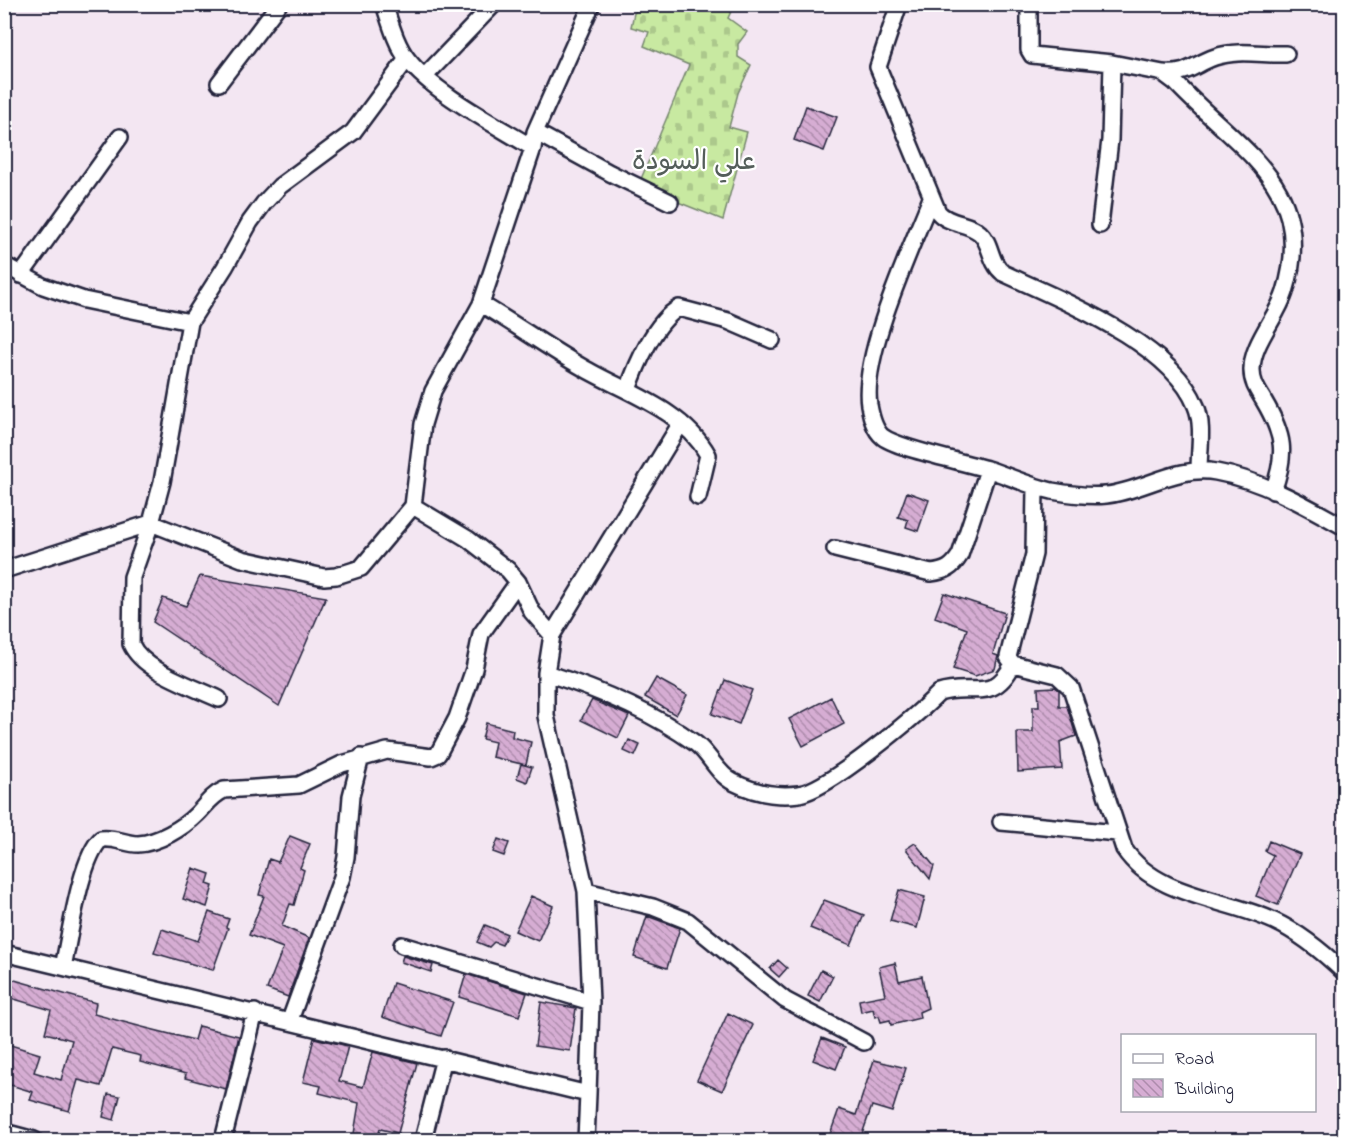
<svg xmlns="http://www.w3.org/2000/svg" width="1349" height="1145" font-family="'Indie Flower','Playpen Sans Arabic',sans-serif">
  <defs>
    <pattern id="cemetery-stones" width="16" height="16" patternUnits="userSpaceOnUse" patternTransform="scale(1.5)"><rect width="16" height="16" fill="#c8e9a1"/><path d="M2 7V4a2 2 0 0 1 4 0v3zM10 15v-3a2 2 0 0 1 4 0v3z" fill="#acc88c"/></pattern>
    <pattern id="building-back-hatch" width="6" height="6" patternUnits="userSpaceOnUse" patternTransform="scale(1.5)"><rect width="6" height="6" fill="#d6add3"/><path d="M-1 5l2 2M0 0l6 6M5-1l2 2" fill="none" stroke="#ad8cac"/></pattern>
  </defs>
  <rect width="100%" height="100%" fill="#f3e6f2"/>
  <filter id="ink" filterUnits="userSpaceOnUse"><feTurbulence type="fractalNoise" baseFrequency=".0167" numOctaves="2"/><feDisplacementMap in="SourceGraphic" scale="12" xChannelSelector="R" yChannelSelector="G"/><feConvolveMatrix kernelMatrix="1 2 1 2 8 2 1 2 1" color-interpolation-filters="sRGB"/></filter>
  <g filter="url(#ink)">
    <path fill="url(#cemetery-stones)" stroke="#75866e" stroke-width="1.5" d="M642 5H734L728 18 747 32 738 44V57L751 65 738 93 729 127 747 132 723 220 638 186 689 65 644 46 649 32 631 27 634 13Z"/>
    <path fill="url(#building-back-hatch)" stroke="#22223b" stroke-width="1.5" d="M806 106 837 117 824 151 794 140Z
      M907 492 929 500 918 531 906 527 908 520 898 517Z
      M200 576 326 597 279 706 153 622 163 598 186 606Z
      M944 593 1005 613 993 654 998 656 995 669 975 676 953 669 967 629 935 617Z
      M656 678 687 695 676 715 645 697Z
      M725 680 752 690 739 724 712 714Z
      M1055 687 1059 690V706H1067L1076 736 1060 742 1062 769 1018 772 1017 732H1033V706H1039L1038 688Z
      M831 697 844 724 803 746 789 719Z
      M592 700 629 716 618 738 581 720Z
      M486 723 513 730 512 737 531 742 526 765 492 757 495 742 482 739Z
      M629 740 640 745 635 756 624 751Z
      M521 764 532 767 527 782 517 778Z
      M290 836 310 844 300 868 304 870 294 905 290 904 282 926 309 938 288 997 267 989 283 948 249 935 264 896 259 895 269 859 278 862Z
      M498 839 509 843 504 856 493 852Z
      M1269 841 1300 854 1278 905 1256 896 1273 855 1265 851Z
      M915 843 934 866 930 879 906 849Z
      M193 868 210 874 207 884 213 886 207 907 183 899Z
      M899 890 925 897 917 928 890 921Z
      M531 896 553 906 538 941 515 931Z
      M824 900 864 915 851 945 810 928Z
      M209 912 229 919 226 927 228 928 213 970 154 953 162 929 198 941Z
      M647 916 680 928 667 968 634 957Z
      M485 925 507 934 502 945 494 942 489 947 477 942Z
      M403 956 433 965 431 972 401 962Z
      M778 960 787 968 779 977 770 969Z
      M895 963 899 981 922 976 928 1008 919 1012 920 1018 891 1025 890 1020 881 1022 879 1016 875 1017 873 1009 861 1012 859 1000 885 995 879 967Z
      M821 970 833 976 820 1002 808 996Z
      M466 974 527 993 519 1016 459 997Z
      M4 977 96 1003 94 1014 142 1027 194 1040 198 1026 239 1036 226 1089 185 1078 186 1074 140 1062 141 1056 112 1049 101 1086 78 1080 69 1111 30 1100 33 1092 4 1083V1043L40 1054 34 1072 61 1080 72 1040 45 1033 51 1010 4 996Z
      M393 983 453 1002 441 1036 382 1017Z
      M541 1002 576 1008 570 1051 535 1046Z
      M728 1013 753 1025 722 1091 697 1080Z
      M314 1038 348 1046 339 1081 363 1087 373 1052 417 1063 398 1133 380 1129 377 1140H353L359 1103 319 1093 321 1086 303 1082Z
      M822 1038 845 1047 836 1069 813 1060Z
      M874 1060 906 1068 892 1112 872 1106 860 1140H839L829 1137 839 1109 856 1115Z
      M108 1094 120 1096 114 1120 103 1117Z"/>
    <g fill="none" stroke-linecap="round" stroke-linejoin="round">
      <defs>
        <path id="street" d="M899 4 878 67 938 212C949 225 968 222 980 233 992 244 989 262 1003 273 1061 300 1171 343 1196 406 1204 425 1199 450 1199 470
          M1029 4V50L1032 55 1112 63 1110 140 1100 225
          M1112 63 1163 73 1175 82C1237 149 1318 185 1285 292 1277 318 1251 344 1252 371 1252 383 1258 391 1264 401 1284 435 1287 453 1273 491
          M1163 73C1189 75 1194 64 1215 57 1238 49 1263 55 1286 54
          M425 76 494 4
          M219 83 279 4
          M535 132 610 173 670 202
          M533 148 535 132 592 4
          M931 198C912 247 861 354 869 405 871 416 874 430 883 437 899 449 964 462 987 469 1009 476 1029 486 1052 491 1069 494 1088 497 1106 495 1143 491 1177 465 1216 472 1261 480 1305 505 1344 527
          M4 265 43 286 84 300 190 322
          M21 275 120 137
          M481 304C515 324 547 347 582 367 624 392 683 409 708 455L698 497
          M628 390C636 366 655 321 679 308L728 321 772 340
          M1035 487 1034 554 1008 657 1013 664 1057 675 1071 688 1124 849C1156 897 1225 898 1274 921 1300 933 1324 953 1344 972
          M413 506 468 539 508 570 518 582 532 612 552 635
          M835 549 931 573C946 571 952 568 960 555L988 470
          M4 570 151 523 242 559 324 577 336 576 361 568 413 506 423 424 433 391 481 304 533 148C496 125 435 94 408 60 396 45 390 22 384 4
          M546 673C597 689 652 712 695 743 709 753 717 774 733 782 753 792 776 797 799 794 828 790 916 716 939 693 972 682 992 705 1013 664
          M219 699C192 686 143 671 131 644L132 577 151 523 162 482 190 322 225 267 250 222 264 203 280 186 353 132 407 59
          M1001 822 1117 833
          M586 891 653 907 688 921 785 1000 864 1042
          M402 945 591 1002
          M4 953 588 1094 586 1140
          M63 967C70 936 80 859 101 839 114 837 126 844 138 844 158 843 183 828 197 814 206 805 212 795 224 790L299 785 342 764 387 751 431 757 438 754 457 718 474 669 481 634 518 582
          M290 1020 342 877 346 857 351 796 361 757
          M588 1094 591 1002 586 891 546 716V673L552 635 681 423
          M4 1132 34 1140
          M223 1140 255 1012
          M423 1140 444 1058"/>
      </defs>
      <use href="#street" stroke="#22223b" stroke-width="20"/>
      <use href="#street" stroke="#fff" stroke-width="15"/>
    </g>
  </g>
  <g text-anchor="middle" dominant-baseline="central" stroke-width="4.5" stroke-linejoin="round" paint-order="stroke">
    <g font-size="27" fill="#545e5a" stroke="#fff">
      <text x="694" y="162">علي السودة</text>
    </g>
  </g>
  <rect width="1349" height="1145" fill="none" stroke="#fff" stroke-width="24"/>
  <rect x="12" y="12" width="1325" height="1121" fill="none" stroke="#22223b" stroke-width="2" filter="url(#ink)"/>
  <rect x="1121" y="1034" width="195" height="78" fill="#ffffff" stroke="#a7a7b1" stroke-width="1.5"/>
  <rect x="1133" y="1054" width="30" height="9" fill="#ffffff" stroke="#a7a7b1" stroke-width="1.5"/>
  <text x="1175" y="1064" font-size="18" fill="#22223b">Road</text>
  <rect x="1133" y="1079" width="30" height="18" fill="url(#building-back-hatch)" stroke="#a7a7b1" stroke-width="1.5"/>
  <text x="1175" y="1094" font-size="18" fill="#22223b">Building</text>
</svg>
